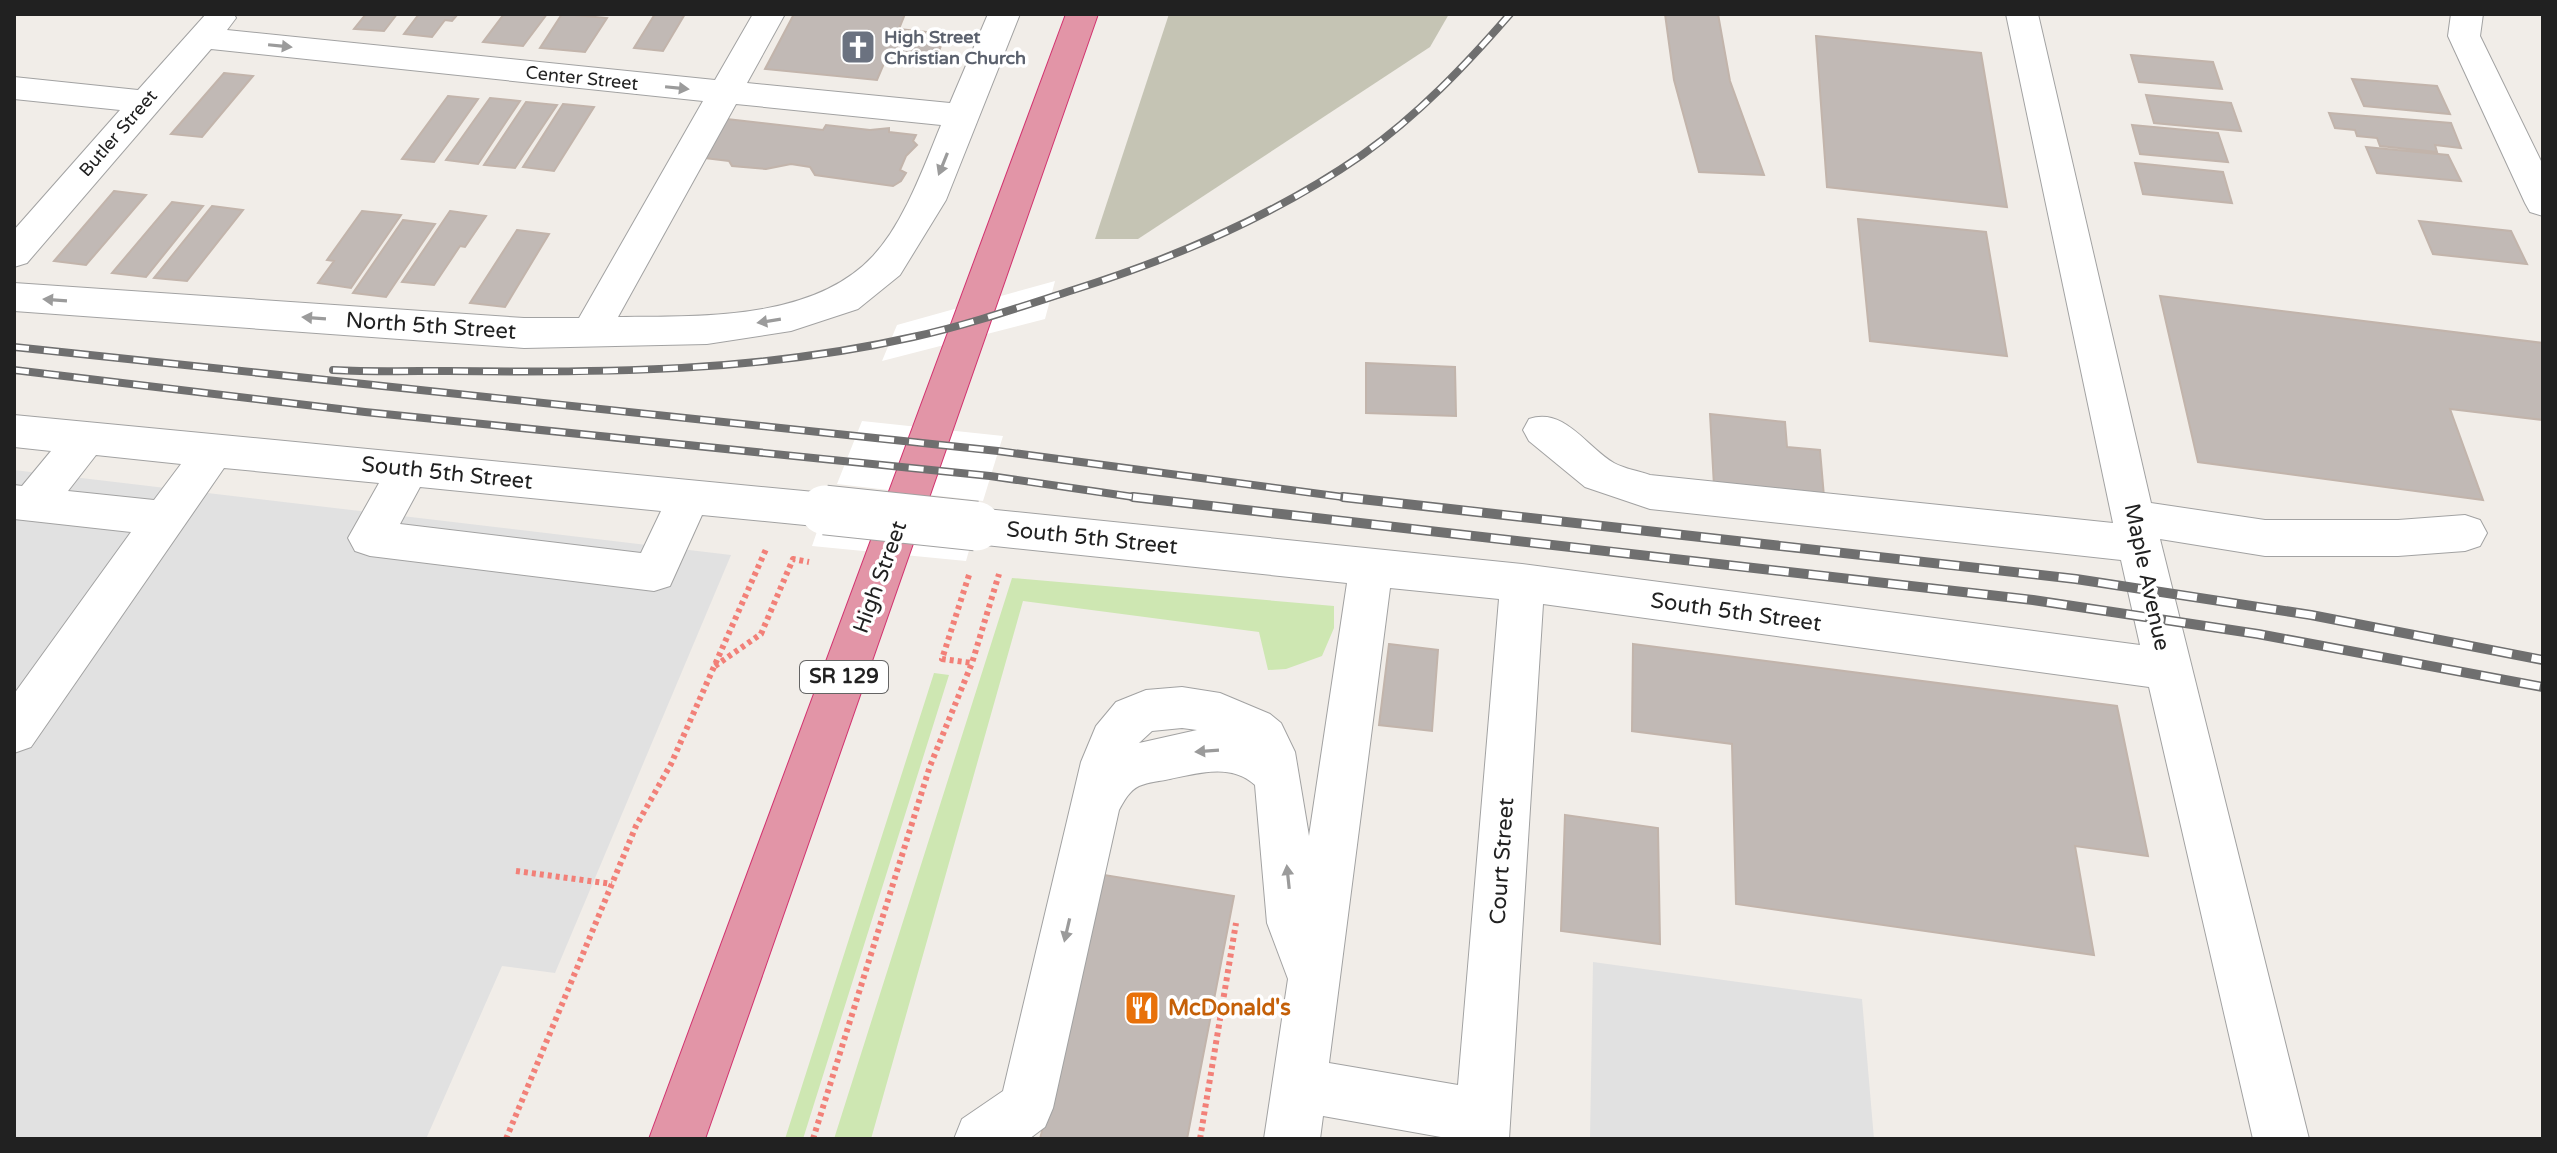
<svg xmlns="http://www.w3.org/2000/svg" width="2557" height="1153" font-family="'Varela Round',sans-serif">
  <rect width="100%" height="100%" fill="#f1ede8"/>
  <path fill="#c5c4b4" d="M1169 14H1449L1430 47 1138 239H1095Z"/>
  <path fill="#cee7b2" d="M1012 578 1334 606V628L1322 656 1286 669 1268 670 1259 632 1023 601 871 1139H834Z
    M934 673 949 675 803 1139H785Z"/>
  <path fill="#e1e1e1" d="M14 470 731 555 555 973 502 966 426 1139H14Z
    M1593 962 1862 999 1874 1139H1590Z"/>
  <path fill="#fff" d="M1055 281 1045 319 882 361 897 325Z
    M862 421 1003 436 983 501 837 484Z
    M830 494 976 526 966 561 812 546Z"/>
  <path fill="#c1b9b5" stroke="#c2b4ab" stroke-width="2" d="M366 14H397L384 31 354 29Z
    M419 14H458L452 21 445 20 432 37 404 34Z
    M504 14H547L523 46 483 42Z
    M562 14H564L607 18 585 52 540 48Z
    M655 14H685L663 51 634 48Z
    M794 14H905L899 29 946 34 933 65 885 61 877 80 765 69Z
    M1665 14H1718L1730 81 1764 175 1699 172 1674 80Z
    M1816 36 1981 53 2007 207 1827 187Z
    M2131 55 2213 62 2222 89 2139 82Z
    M224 73 253 76 202 137 171 134Z
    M2352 79 2437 86 2450 114 2364 106Z
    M2146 95 2231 103 2241 131 2154 123Z
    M448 96 478 99 434 162 402 159Z
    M490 98 520 101 478 164 446 160Z
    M526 102 557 105 515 168 484 165Z
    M563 104 594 107 554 171 523 167Z
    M2329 113 2451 123 2461 148 2435 145 2437 152 2380 146 2377 138 2357 136 2355 130 2335 128Z
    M718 118 823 130 826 125 870 130 889 128V132L916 135 913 141 917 145 906 156 900 170 906 173 901 181 893 186 815 175 810 167 791 164 766 169 732 166 729 161 696 157Z
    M2132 125 2218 133 2228 162 2140 154Z
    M2366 147 2448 155 2461 181 2377 173Z
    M2135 163 2223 172 2232 203 2143 194Z
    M114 191 146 195 86 265 54 261Z
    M172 202 203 206 146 277 112 273Z
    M212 206 243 210 187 281 154 278Z
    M362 211 401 215 351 288 318 283 334 261 327 260Z
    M450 211 486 216 465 247 460 246 434 285 402 282Z
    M1858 219 1986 232 2007 356 1870 341Z
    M403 220 435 224 386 297 353 293Z
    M2419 221 2511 231 2527 264 2433 254Z
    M517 230 549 234 505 307 470 303Z
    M2160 296 2543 343V420L2450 409 2483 500 2198 462Z
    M1366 363 1455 367 1456 416 1366 413Z
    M1710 414 1785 422 1787 447 1820 450 1824 497 1714 486Z
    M1389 644 1438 650 1432 731 1379 725Z
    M1633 644 2117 706 2148 856 2075 846 2094 955 1736 904 1732 744 1632 731Z
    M1565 815 1658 828 1660 944 1561 931Z
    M1104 875 1234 896 1187 1139H1040Z"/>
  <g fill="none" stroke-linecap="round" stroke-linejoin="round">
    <defs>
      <path id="minor" d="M206 14H234L236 18 227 30 715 80 753 14H785L747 83 950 103 988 14H1020L946 200 900 275 858 309 791 331 707 344 524 348 14 311V283L524 318H579L703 101 211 49 27 263 14 267V230L120 110 14 99V77L138 90ZM736 104 941 125C924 166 904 223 873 256 813 321 699 316 618 317Z
        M2006 14H2038L2151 503 2265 520H2398L2465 515 2480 520 2487 533 2480 546 2465 551 2398 556H2265L2160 539 2309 1139H2253L2149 687 1543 604 1509 1139H1452L1323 1116 1320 1139H1264L1288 979 1267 923 1255 785C1231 763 1199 773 1170 779 1161 781 1148 782 1139 786 1129 791 1124 801 1119 810L1053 1108 1045 1127 1029 1139H954L962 1119 1003 1091 1081 762 1096 726 1116 702 1146 690 1182 687 1220 693 1270 714 1281 723 1295 752 1309 836 1347 583 976 544 961 538 955 526 961 514 976 508 1522 564 2140 645 2121 560 1650 509 1585 487 1529 441 1523 430 1529 419C1565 407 1586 447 1614 463 1625 469 1639 471 1650 475L2113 523ZM1390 588 1499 599 1458 1085 1329 1063ZM1182 728 1197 730 1139 743 1152 731Z
        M2451 14H2483L2480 36 2543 165V216L2530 212 2525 203 2448 36Z
        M14 415 825 493 840 498 846 510 840 522 825 527 702 515 670 586 654 591 370 556 355 551 348 538 379 483 224 468 31 747 14 753V694L131 532 14 519V485L22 486 51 451 14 447ZM96 455 181 464 154 500 68 491ZM420 487 661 511 641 553 400 524Z"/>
      <path id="highway" d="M1066 14H1098L705 1139H649Z"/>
    </defs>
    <use href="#minor" stroke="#a2a2a2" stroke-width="2"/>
    <use href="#highway" stroke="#d1336f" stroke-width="2"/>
    <path stroke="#f28078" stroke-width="6" stroke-dasharray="4 4" stroke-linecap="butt" d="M969 575 942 659 972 663
      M715 666 761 634 793 559 809 562
      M516 871 612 884
      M506 1139 636 826 671 764 767 547
      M813 1139 930 766 972 663 999 574
      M1200 1139 1236 923"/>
    <use href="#minor" fill="#fff" fill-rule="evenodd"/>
    <use href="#highway" fill="#e295a7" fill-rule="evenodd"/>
    <defs>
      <path id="rail-far1" d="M14 347 998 451 1358 499
        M14 370 365 412 990 476 1147 499
        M333 370C371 372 410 371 448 371 606 373 758 372 913 337 968 325 1020 307 1073 290 1175 258 1274 216 1362 155 1418 115 1465 66 1510 14"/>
      <path id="rail" d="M1133 497 2033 600 2258 634 2543 687
        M1343 497 2076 579 2311 615 2543 660"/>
    </defs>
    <use href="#rail-far1" stroke="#6f6f6f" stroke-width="8"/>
    <use href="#rail" stroke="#6f6f6f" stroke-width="10"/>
    <use href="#rail-far1" stroke="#fff" stroke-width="5" stroke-dasharray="15" stroke-linecap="butt"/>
    <use href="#rail" stroke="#fff" stroke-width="7" stroke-dasharray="20" stroke-linecap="butt"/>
    <defs>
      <path id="minor-bridge" d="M825 510 976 526"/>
    </defs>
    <use href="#minor-bridge" stroke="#a2a2a2" stroke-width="51" stroke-linecap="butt"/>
    <use href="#minor-bridge" stroke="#fff" stroke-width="49"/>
  </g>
  <defs><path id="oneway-solid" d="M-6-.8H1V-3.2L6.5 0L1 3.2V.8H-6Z" transform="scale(2)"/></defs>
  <g fill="#9b9b9b">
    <use href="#oneway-solid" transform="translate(280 46) rotate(6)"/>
    <use href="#oneway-solid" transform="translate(677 88) rotate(6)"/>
    <use href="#oneway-solid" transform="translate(943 164) rotate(112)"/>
    <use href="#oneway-solid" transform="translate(55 300) rotate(-176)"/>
    <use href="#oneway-solid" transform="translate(314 318) rotate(-176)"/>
    <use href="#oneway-solid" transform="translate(769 321) rotate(171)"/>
    <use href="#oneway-solid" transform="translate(1207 751) rotate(176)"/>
    <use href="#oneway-solid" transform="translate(1288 877) rotate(-96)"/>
    <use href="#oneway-solid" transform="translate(1067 930) rotate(103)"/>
  </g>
  <defs>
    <symbol id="church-square" viewBox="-11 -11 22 22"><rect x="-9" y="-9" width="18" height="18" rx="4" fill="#6b7280" stroke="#fff"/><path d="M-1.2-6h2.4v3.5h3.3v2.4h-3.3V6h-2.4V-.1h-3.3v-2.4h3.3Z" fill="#fff"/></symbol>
    <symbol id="restaurant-square" viewBox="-11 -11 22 22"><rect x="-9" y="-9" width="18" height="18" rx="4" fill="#e8710a" stroke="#fff"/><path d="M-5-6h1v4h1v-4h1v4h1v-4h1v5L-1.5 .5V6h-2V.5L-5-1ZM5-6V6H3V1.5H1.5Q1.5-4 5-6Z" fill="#fff"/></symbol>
  </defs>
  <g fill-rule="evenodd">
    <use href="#church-square" x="838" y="27" width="40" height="40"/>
    <use href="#restaurant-square" x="1122" y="988" width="40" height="40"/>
  </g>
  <g text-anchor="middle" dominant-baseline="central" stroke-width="7" stroke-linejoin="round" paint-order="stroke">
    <g font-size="18" font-weight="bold" fill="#5b616d" stroke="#fff" text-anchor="start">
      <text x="884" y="37">High Street<tspan x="884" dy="21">Christian Church</tspan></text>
    </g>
    <g font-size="18" fill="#212121" stroke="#fff">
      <text transform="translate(582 78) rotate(6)">Center Street</text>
      <text transform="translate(118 133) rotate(-49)">Butler Street</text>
    </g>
    <rect fill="#fff" stroke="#646464" stroke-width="2" x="800" y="661" width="88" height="32" rx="6"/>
    <g font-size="20" font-weight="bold" fill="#212121">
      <text x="844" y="677">SR 129</text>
    </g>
    <g font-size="22" fill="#212121" stroke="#fff">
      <text transform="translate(431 326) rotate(4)">North 5th Street</text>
      <text transform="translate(447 473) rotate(6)">South 5th Street</text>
      <text transform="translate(1092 538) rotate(6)">South 5th Street</text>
      <text transform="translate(880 577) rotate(-70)">High Street</text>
      <text transform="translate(2147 577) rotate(78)">Maple Avenue</text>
      <text transform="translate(1736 612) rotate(8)">South 5th Street</text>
      <text transform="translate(1502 861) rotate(-86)">Court Street</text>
    </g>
    <g font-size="22" font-weight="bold" fill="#c56008" stroke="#fff" text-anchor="start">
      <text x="1168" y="1008">McDonald's</text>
    </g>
  </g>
  <rect width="2557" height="1153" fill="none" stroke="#212121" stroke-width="32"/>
</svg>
